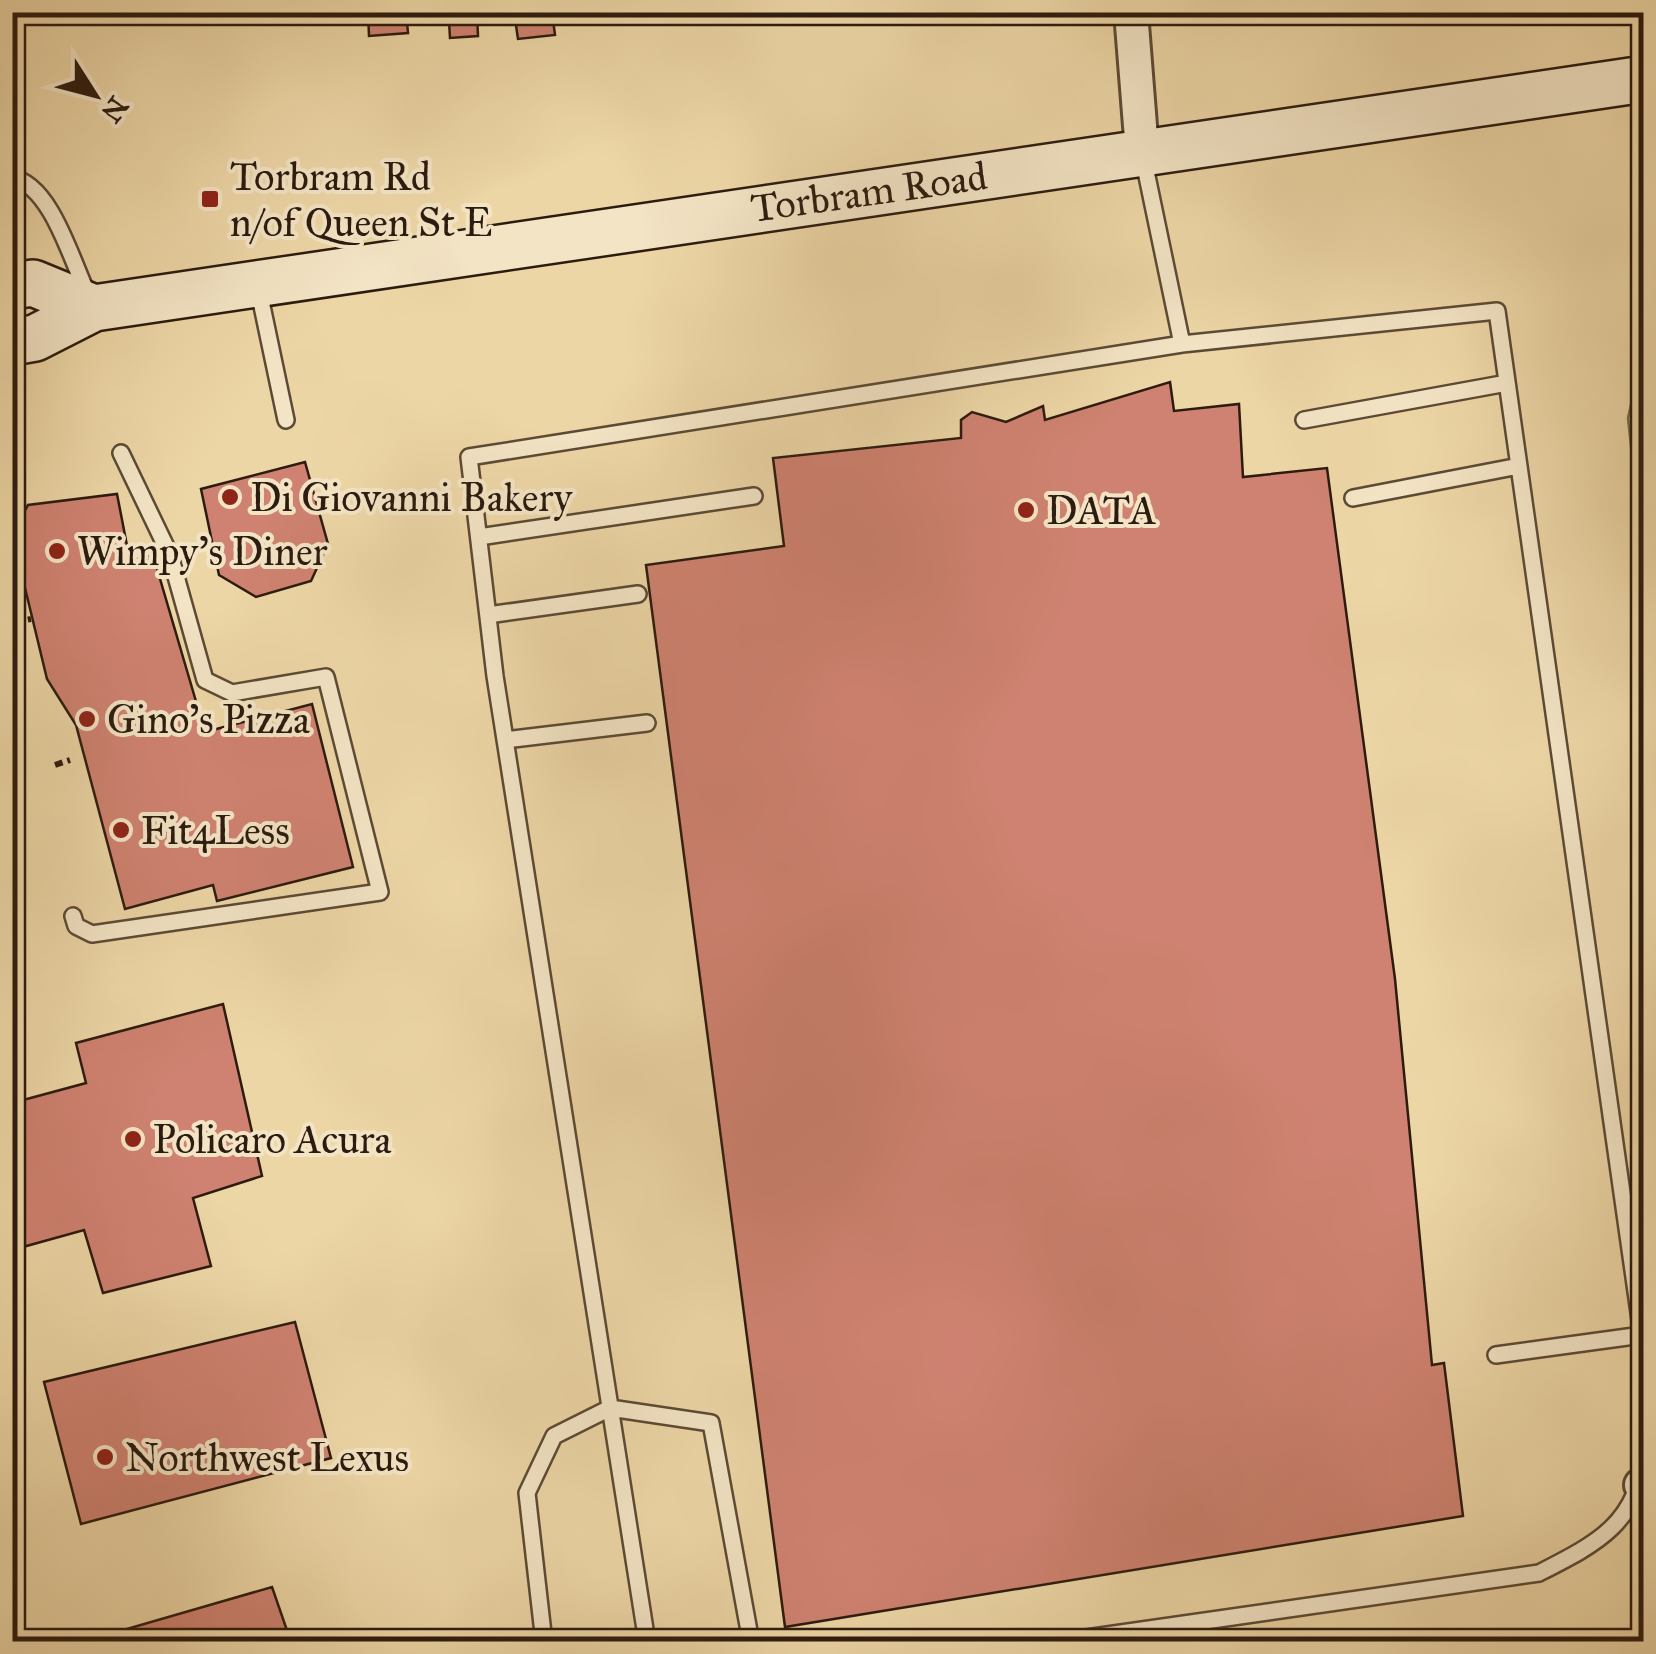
<svg xmlns="http://www.w3.org/2000/svg" width="1656" height="1654" font-family="'IM FELL Great Primer',serif">
  <rect width="100%" height="100%" fill="#edd6a6"/>
  <filter id="stains"><feTurbulence type="fractalNoise" baseFrequency=".002" numOctaves="4"/><feColorMatrix values="0 0 0 0 .2 0 0 0 0 .09 0 0 0 0 .02 0 0 0 .5 -.17"/></filter>
  <radialGradient id="worn" r=".72"><stop offset=".6" stop-color="#630" stop-opacity="0"/><stop offset="1" stop-color="#630" stop-opacity=".3"/></radialGradient>
  <path fill="#b8be87" stroke="#726c4b" stroke-width="2.5" d="M1643 350H1644L1643 557 1628 418Z"/>
  <path fill="#cf8271" stroke="#2c1b0f" stroke-width="2.5" d="M368 12H406L408 33 369 36Z
    M420 12H477L478 36 450 38 449 21 421 23Z
    M514 12H552L555 35 518 39Z
    M1170 382 1174 411 1239 404 1243 477 1327 468 1395 979 1432 1365 1444 1363 1463 1516 785 1627 646 565 784 546 773 458 961 438V420L972 412 1006 422 1043 406 1045 420Z
    M305 462 328 544 311 581 256 597 219 575 201 489Z
    M117 494 130 561 153 555 205 732 312 704 353 867 217 901 213 885 125 909 76 725 47 679 12 534 28 505Z
    M223 1004 262 1176 193 1198 211 1266 103 1293 84 1230 12 1250V1103L86 1083 76 1043Z
    M295 1322 331 1458 81 1524 44 1382Z
    M272 1587 291 1642H93L92 1639Z"/>
  <g fill="none" stroke-linecap="round" stroke-linejoin="round">
    <defs>
      <path id="service" d="M1143 157 1182 344 1497 311 1644 1348
        M12 178C51 184 72 262 88 295
        M258 287 286 420
        M1304 420 1507 383
        M1353 498 1519 466
        M479 537 754 496
        M488 615 638 594
        M505 740 647 723
        M73 916 76 926 92 934 380 892 326 677 232 693 205 680 170 555 121 453
        M1496 1355 1642 1335
        M544 1642 527 1493 554 1436 610 1408 711 1423 751 1642
        M647 1642 495 676 469 457 1182 344
        M1058 1642 1539 1573C1596 1544 1639 1523 1644 1453
        M1642 1642 1644 1641"/>
      <path id="minor" d="M1131 12 1142 151
        M1641 1485H1644"/>
      <path id="secondary" d="M12 286 33 283 94 308
        M12 342 35 338 94 308 1644 79"/>
    </defs>
    <use href="#service" stroke="#5c4a35" stroke-width="20"/>
    <use href="#minor" stroke="#5c4a35" stroke-width="38"/>
    <use href="#secondary" stroke="#2c1b0f" stroke-width="50"/>
    <path stroke="#2c1b0f" stroke-width="6" stroke-dasharray="8 5" stroke-linecap="butt" d="M15 622 31 619
      M55 765 70 760
      M12 777H14"/>
    <use href="#service" stroke="#f3e4c5" stroke-width="15"/>
    <use href="#minor" stroke="#f3e4c5" stroke-width="32"/>
    <use href="#secondary" stroke="#f3e4c5" stroke-width="45"/>
  </g>
  <g fill="#8f2418" stroke="#f3e4c5" stroke-width="4">
    <rect x="200" y="189" width="20" height="20" rx="5"/>
    <circle cx="230" cy="497" r="10"/>
    <circle cx="1026" cy="510" r="10"/>
    <circle cx="57" cy="551" r="10"/>
    <circle cx="87" cy="719" r="10"/>
    <circle cx="121" cy="830" r="10"/>
    <circle cx="133" cy="1139" r="10"/>
    <circle cx="105" cy="1457" r="10"/>
  </g>
  <g text-anchor="middle" dominant-baseline="central" stroke-width="8" stroke-linejoin="round" paint-order="stroke">
    <g font-size="40" fill="#2c1b0f" stroke="#f3e4c5" text-anchor="start">
      <text x="230" y="176">Torbram Rd<tspan x="230" dy="46">n/of Queen St E</tspan></text>
      <text x="250" y="497">Di Giovanni Bakery</text>
      <text x="1046" y="510">DATA</text>
      <text x="77" y="551">Wimpy's Diner</text>
      <text x="107" y="719">Gino's Pizza</text>
      <text x="141" y="830">Fit4Less</text>
      <text x="153" y="1139">Policaro Acura</text>
      <text x="125" y="1457">Northwest Lexus</text>
    </g>
    <g font-size="40" fill="#2c1b0f" stroke="#f3e4c5">
      <text transform="translate(869 192) rotate(-8)">Torbram Road</text>
    </g>
  </g>
  <rect width="1656" height="1654" fill="none" stroke="#edd6a6" stroke-width="50"/>
  <rect x="15" y="15" width="1626" height="1624" fill="none" stroke="#2c1b0f" stroke-width="5"/>
  <rect x="25" y="25" width="1606" height="1604" fill="none" stroke="#2c1b0f" stroke-width="2.5"/>
  <g transform="translate(95 95) rotate(126)" stroke="#f3e4c5" stroke-width="8" paint-order="stroke">
  <path d="M0-8L18 38L0 25L-18 38Z" fill="#2c1b0f"/>
  <text y="-15" font-size="28" font-weight="bold" text-anchor="middle" fill="#2c1b0f">N</text>
  </g>
  <rect width="100%" height="100%" filter="url(#stains)"/>
  <rect width="100%" height="100%" fill="url(#worn)"/>
</svg>
